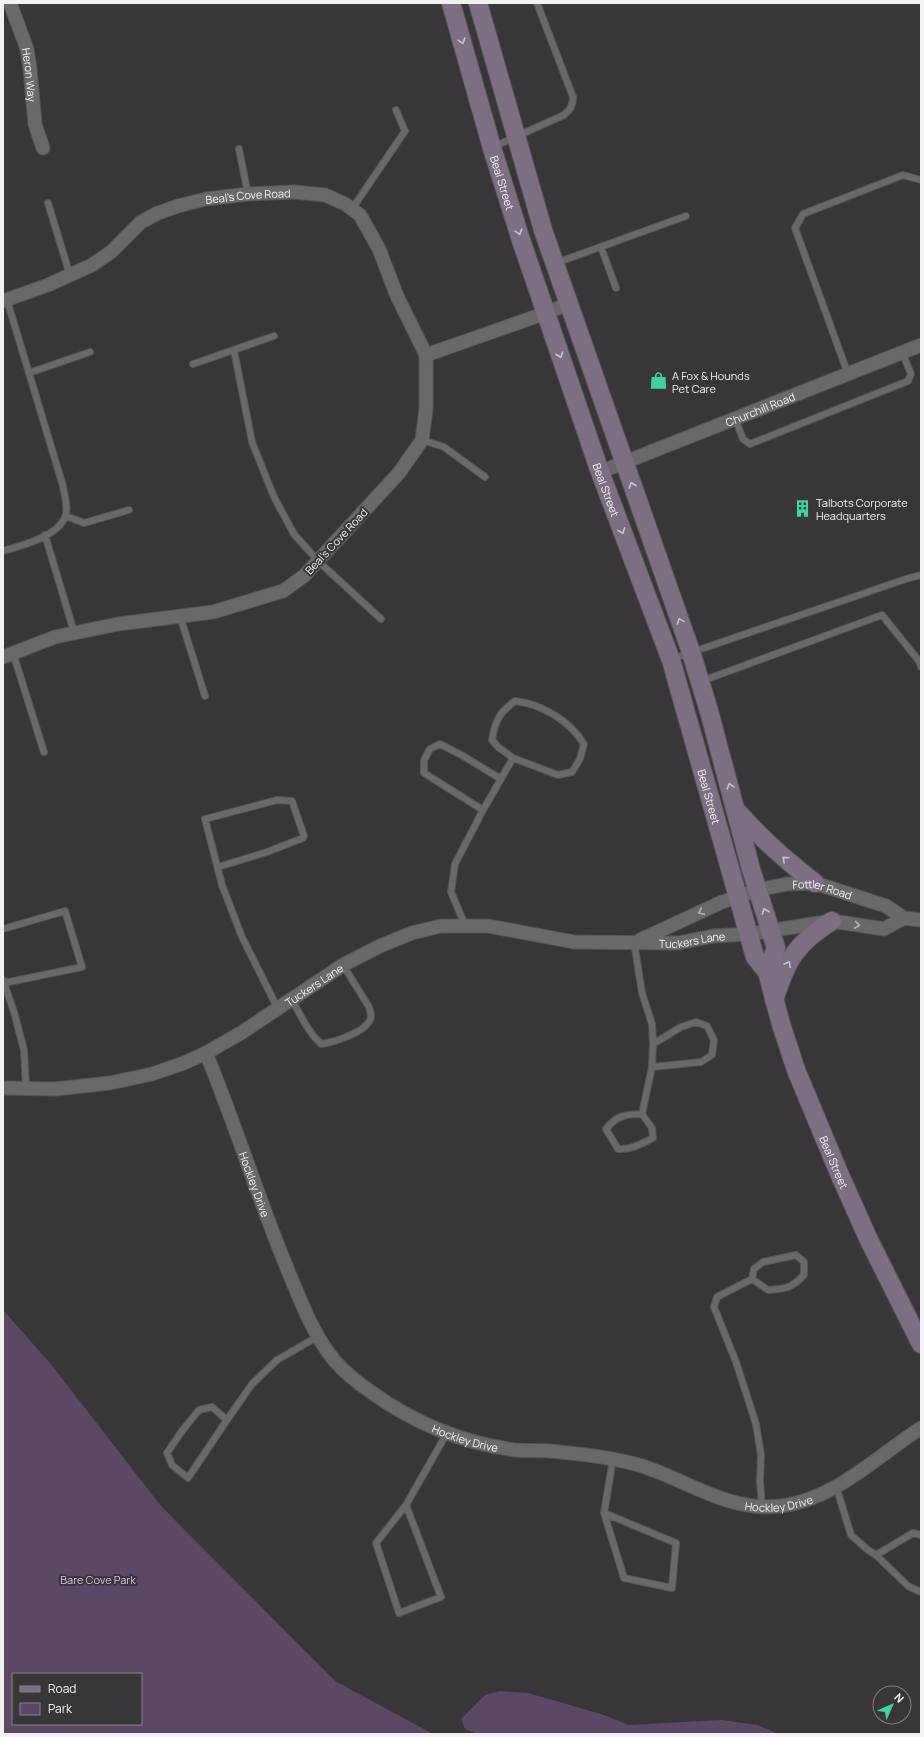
<svg xmlns="http://www.w3.org/2000/svg" width="924" height="1737" font-family="Manrope,sans-serif">
  <rect width="100%" height="100%" fill="#383639"/>
  <path fill="#5c4765" fill-rule="evenodd" d="M3 1310 50 1363 161 1506 335 1681 433 1734H3ZM13 1674H141V1724H13Z
    M500 1691 528 1693 601 1714 629 1725 721 1720 757 1725 779 1734H477L465 1729 461 1719 485 1695Z"/>
  <g fill="none" stroke-linecap="round" stroke-linejoin="round">
    <defs>
      <path id="lane" d="M493 147 564 115C570 110 573 106 573 97L537 3
        M239 149 248 194
        M48 203 70 275
        M352 209 405 131 396 110
        M601 247 616 288
        M556 263 686 216
        M234 350 252 442 274 497 294 534 318 561 381 619
        M193 364 274 336
        M29 373 90 352
        M848 374 795 228 803 214 903 175 921 180
        M735 418 743 439 750 444 908 381 911 374 902 352
        M422 440 444 447 485 477
        M66 516 84 523 129 510
        M45 535 74 632
        M3 551C21 546 58 536 65 517 69 509 64 494 63 486L7 300
        M180 616 205 696
        M13 653 44 752
        M672 659 906 579 921 575
        M702 681 882 615 919 661 921 667
        M501 779 513 758 558 775 572 772 580 759 584 744C570 721 542 704 515 701 499 713 495 721 492 740L498 747 513 758
        M218 867 267 852 303 838 304 836 292 801 277 800 205 819 222 885 242 937 278 1009
        M465 925 451 892 455 864 483 810 424 773V760L430 749 440 744 463 756 501 779 483 810
        M3 929 65 911 82 967 4 983
        M634 942 642 993 652 1024 653 1044
        M3 980 14 1012 24 1050 26 1088
        M292 1000C301 1016 308 1032 321 1044 334 1042 368 1032 371 1017 371 1014 370 1010 369 1007L343 965
        M642 1114C626 1114 616 1116 606 1129L618 1149C631 1150 641 1144 653 1138L652 1128 642 1114 652 1067 653 1044 681 1027 696 1022 707 1026 714 1040 712 1055 701 1062 652 1067
        M752 1279 754 1269 763 1262 796 1255 804 1262V1275C792 1288 785 1289 768 1290L752 1279 717 1297 714 1307 736 1362 756 1424 761 1455 760 1481 762 1507
        M227 1420 188 1478 172 1465 167 1453 182 1431 199 1410 212 1407 227 1420 252 1384 277 1360 317 1337
        M836 1486 851 1535 868 1550 876 1555 908 1586 921 1592
        M406 1505 441 1597 399 1613 376 1543 406 1505 447 1433
        M604 1513 676 1543 672 1588 624 1578 604 1513 613 1459
        M876 1555 913 1533 921 1535"/>
      <g id="street">
        <path id="s1" d="M10 3 27 49 30 69 35 124 43 148"/>
        <path id="s2" d="M3 301 48 285 92 265 111 252 141 222 158 213 178 206 206 199 248 194 294 192 325 195 345 204 360 215 379 249 397 296 426 355V409L422 440 399 473 304 576 283 591 213 612 118 624 55 637 3 657"/>
        <path d="M426 355 546 313 568 304"/>
        <path id="s3" d="M600 472 921 345"/>
        <path id="s4" d="M640 940 722 902 758 890 787 884 815 883 886 906 904 918 921 920"/>
        <path id="s5" d="M206 1053C236 1126 259 1201 289 1273 302 1304 313 1334 334 1360 344 1372 358 1383 371 1392 414 1423 463 1443 515 1450 527 1451 538 1450 550 1451 580 1454 613 1457 642 1466 689 1481 728 1512 781 1506 836 1499 877 1456 921 1428"/>
        <path id="s6" d="M3 1088 55 1089 110 1083 152 1074 184 1063 206 1053 241 1033 343 965 380 946 412 933 441 926H488L574 942 678 943 713 936 749 934 832 921 884 929 904 918"/>
      </g>
      <g id="secondary">
        <path id="s7" d="M451 3 492 148 521 240 600 472 671 660 755 957 767 972 781 1024 796 1070 839 1173 868 1238 921 1344"/>
        <path d="M478 3 543 230 691 652 709 711 751 869 776 948 767 972"/>
        <path d="M739 813C762 840 788 862 815 883"/>
        <path d="M774 1000C787 960 795 944 832 921"/>
      </g>
    </defs>
    <use href="#lane" stroke="#565457" stroke-width="8"/>
    <use href="#street" stroke="#565457" stroke-width="15"/>
    <use href="#secondary" stroke="#565457" stroke-width="20"/>
    <use href="#lane" stroke="#6a686b" stroke-width="6"/>
    <use href="#street" stroke="#6a686b" stroke-width="13"/>
    <use href="#secondary" stroke="#7e6e84" stroke-width="18"/>
  </g>
  <defs><path id="oneway-chevron" d="M-2-3.5L2.5 0L-2 3.5" fill="none" stroke-width="1.6" stroke-linecap="round" stroke-linejoin="round"/></defs>
  <g stroke="#cac4cc">
    <use href="#oneway-chevron" transform="translate(462 41) rotate(74)"/>
    <use href="#oneway-chevron" transform="translate(519 232) rotate(72)"/>
    <use href="#oneway-chevron" transform="translate(560 355) rotate(71)"/>
    <use href="#oneway-chevron" transform="translate(632 485) rotate(-109)"/>
    <use href="#oneway-chevron" transform="translate(622 531) rotate(69)"/>
    <use href="#oneway-chevron" transform="translate(680 621) rotate(-110)"/>
    <use href="#oneway-chevron" transform="translate(730 786) rotate(-106)"/>
    <use href="#oneway-chevron" transform="translate(785 859) rotate(-138)"/>
    <use href="#oneway-chevron" transform="translate(765 911) rotate(-109)"/>
    <use href="#oneway-chevron" transform="translate(788 964) rotate(-63)"/>
  </g>
  <g stroke="#b5b4b6">
    <use href="#oneway-chevron" transform="translate(701 912) rotate(155)"/>
    <use href="#oneway-chevron" transform="translate(857 925) rotate(8)"/>
  </g>
  <defs>
    <symbol id="shop-bare" viewBox="-9 -9 18 18"><path d="M-5-2.5h2.3a2.7 3.5 0 0 1 5.4 0H5L5.5 6h-11ZM-1.5-2.5h3a1.5 2.3 0 0 0-3 0Z" fill="#3dd4a3" stroke="#383639" stroke-width="2.5" paint-order="stroke"/></symbol>
    <symbol id="building-bare" viewBox="-9 -9 18 18"><path d="M-4-6H4V6H1V3H-1V6H-4ZM-2.5-4.3h1.7v1.8h-1.7ZM.8-4.3h1.7v1.8H.8ZM-2.5-1h1.7V.8h-1.7ZM.8-1h1.7V.8H.8Z" fill="#3dd4a3" stroke="#383639" stroke-width="2.5" paint-order="stroke"/></symbol>
  </defs>
  <g fill-rule="evenodd">
    <use href="#shop-bare" x="646" y="368" width="25" height="25"/>
    <use href="#building-bare" x="790" y="496" width="25" height="25"/>
  </g>
  <g text-anchor="middle" dominant-baseline="central" stroke-width="4" stroke-linejoin="round" paint-order="stroke">
    <g font-size="11" fill="#f3f2f3" stroke="#383639">
      <text stroke="none"><textPath href="#s1" startOffset="75">Heron Way</textPath></text>
      <text stroke="none"><textPath href="#s7" startOffset="187">Beal Street</textPath></text>
      <text stroke="none"><textPath href="#s2" startOffset="273">Beal's Cove Road</textPath></text>
      <text stroke="none"><textPath href="#s3" startOffset="172">Churchill Road</textPath></text>
      <text stroke="none"><textPath href="#s7" startOffset="511">Beal Street</textPath></text>
      <text transform="translate(336 541) rotate(-47)">Beal's Cove Road</text>
      <text stroke="none"><textPath href="#s7" startOffset="835">Beal Street</textPath></text>
      <text stroke="none"><textPath href="#s4" startOffset="194">Fottler Road</textPath></text>
      <text stroke="none"><textPath href="#s6" startOffset="730">Tuckers Lane</textPath></text>
      <text stroke="none"><textPath href="#s6" startOffset="336">Tuckers Lane</textPath></text>
      <text stroke="none"><textPath href="#s7" startOffset="1223">Beal Street</textPath></text>
      <text stroke="none"><textPath href="#s5" startOffset="140">Hockley Drive</textPath></text>
      <text stroke="none"><textPath href="#s5" startOffset="488">Hockley Drive</textPath></text>
      <text stroke="none"><textPath href="#s5" startOffset="812">Hockley Drive</textPath></text>
    </g>
    <g font-size="11" fill="#f3f2f3" stroke="#383639" text-anchor="start">
      <text x="672" y="375">A Fox &amp; Hounds<tspan x="672" dy="13">Pet Care</tspan></text>
      <text x="816" y="502">Talbots Corporate<tspan x="816" dy="13">Headquarters</tspan></text>
    </g>
    <g font-size="11" fill="#e4bcf3" stroke="#383639">
      <text x="98" y="1579">Bare Cove Park</text>
    </g>
  </g>
  <rect width="924" height="1737" fill="none" stroke="#f3f2f3" stroke-width="8"/>
  <rect x="12" y="1673" width="130" height="52" fill="#383639" stroke="#838183"/>
  <rect x="20" y="1686" width="20" height="6" fill="#7e6e84" stroke="#838183"/>
  <text x="48" y="1693" font-size="12" fill="#f3f2f3">Road</text>
  <rect x="20" y="1703" width="20" height="12" fill="#5c4765" stroke="#838183"/>
  <text x="48" y="1713" font-size="12" fill="#f3f2f3">Park</text>
  <g transform="translate(892 1705) rotate(45)"><circle r="19" fill="#383639" stroke="#838183"/>
  <path d="M0-3L7 15L0 10L-7 15Z" fill="#3dd4a3"/>
  <text y="-6" font-size="11" font-weight="bold" text-anchor="middle" fill="#f3f2f3">N</text>
  </g>
</svg>
